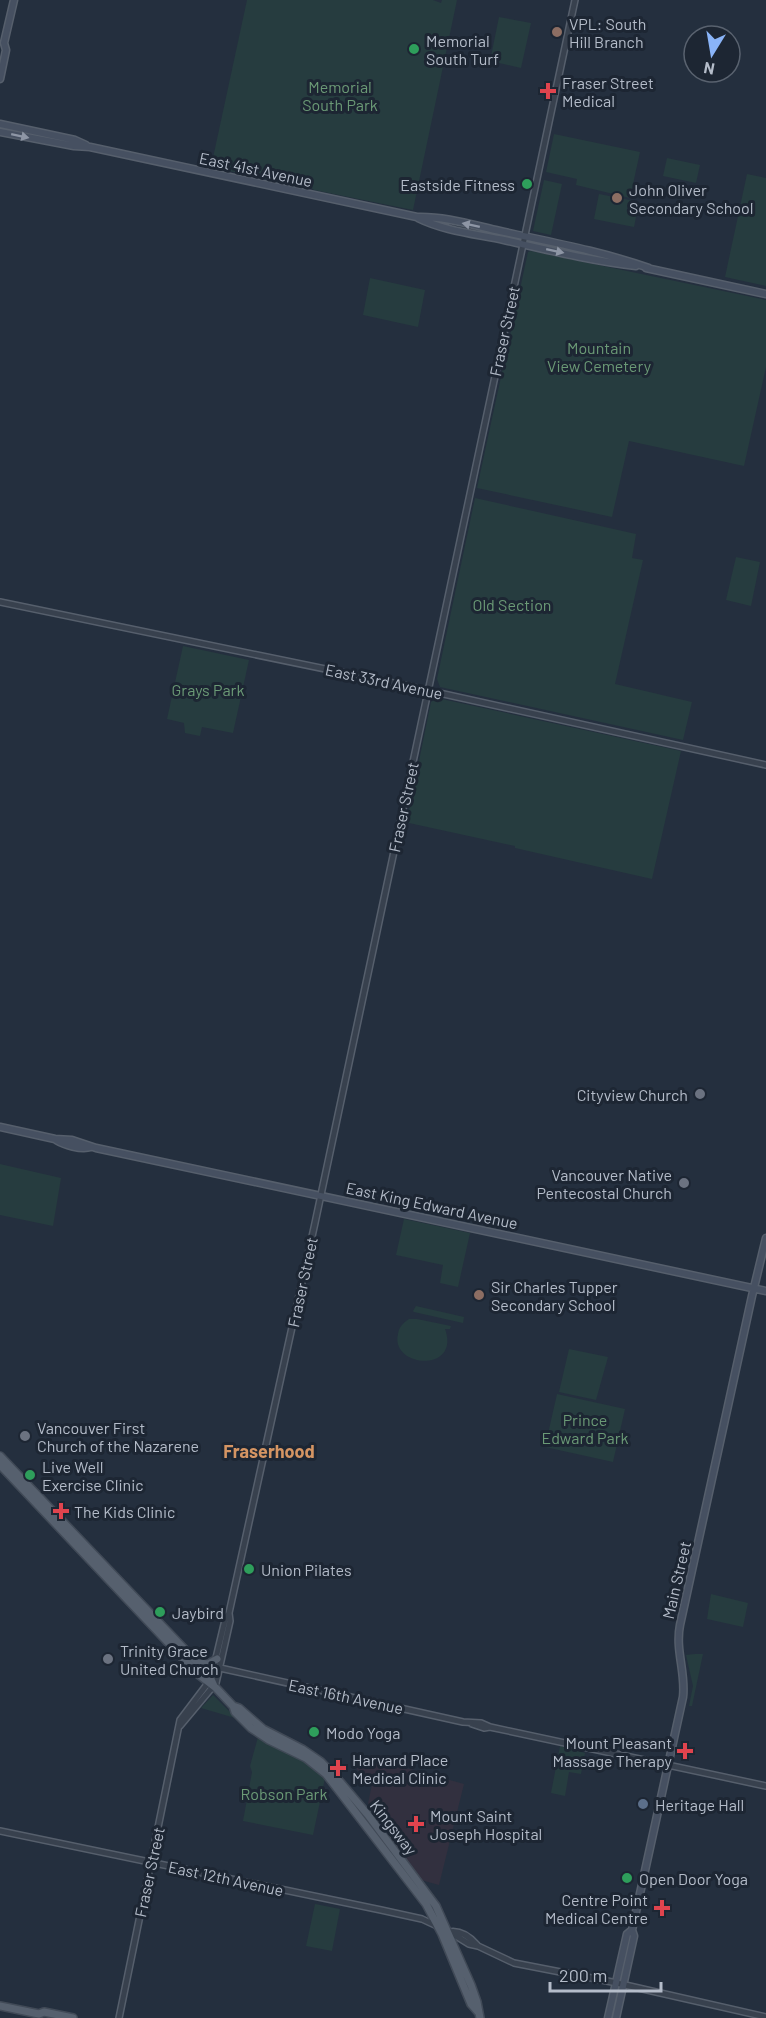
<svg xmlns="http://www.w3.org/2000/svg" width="766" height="2018" font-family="Barlow,sans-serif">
  <rect width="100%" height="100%" fill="#242f3e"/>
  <path fill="#32303f" d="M356 1754 464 1784 439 1885 421 1880 367 1809 372 1784 367 1783 351 1761 352 1756Z"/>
  <path fill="#263c3f" d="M247 0H433L441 3 442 0H457L413 210 314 190C308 185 304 185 298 186L211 167Z
    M499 17 531 23 521 68 490 61Z
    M554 134 640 152 630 198 576 185 577 179 546 172Z
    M667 158 700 165 696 183 663 176Z
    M747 174 766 178V286L725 277Z
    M544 180 562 184 551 235 533 231Z
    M599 194 639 202 634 227 594 219Z
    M531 251 766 300V367L744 466 629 441 612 517 477 488 528 252Z
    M370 278 425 290 418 327 363 315Z
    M475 498 636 534 632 558 643 560 615 684 692 702 683 740 440 687 437 679Z
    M736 557 760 562 751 606 726 600Z
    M183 646 249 660 233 733 202 727 200 736 185 733 184 723 167 719Z
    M437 698 681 751 652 879 515 848V846L409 823 407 820 431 702Z
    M0 1164 61 1178 53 1226 0 1215Z
    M404 1219 470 1233 458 1287 440 1283 443 1265 396 1255Z
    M416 1306 464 1317 463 1323 414 1312 413 1311Z
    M409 1319H417L451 1326 450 1329H445C461 1373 390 1368 398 1334 399 1327 403 1323 409 1319Z
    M569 1349 608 1357 596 1400 559 1392Z
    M557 1394 625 1409 613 1462 545 1447Z
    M711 1594 748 1603 743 1627 707 1619Z
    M695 1654H703L692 1706H689L693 1686 686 1655Z
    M213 1695 235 1717V1718L201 1708Z
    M258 1737 302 1759 325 1778 313 1835 243 1821 252 1772 250 1766Z
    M560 1746 585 1753 581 1774 569 1772 565 1796 551 1793Z
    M315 1904 340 1909 332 1951 306 1946Z"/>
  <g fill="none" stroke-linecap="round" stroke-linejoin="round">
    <defs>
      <path id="tertiary" d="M0 602 403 685 766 765
        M220 1668 463 1722 481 1723 490 1727 766 1786
        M472 1724 484 1728 490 1727
        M180 1726 216 1683 230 1621 229 1613
        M0 1831 381 1910 422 1919 437 1926
        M448 1931 469 1944 478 1946 514 1963 612 1982 766 2017
        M449 1932C460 1930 470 1937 477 1945
        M119 2018 180 1720 211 1679 225 1620 229 1613 315 1223 575 0"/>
      <path id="secondary" d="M0 79 6 50 4 43 14 0
        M0 124 75 140 86 145
        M0 132 74 146 90 147 417 217C444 216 473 225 500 231 550 242 600 251 649 268
        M418 218C444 231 476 234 504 240 548 250 592 261 636 266
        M646 268 766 294
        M0 1127 55 1139 72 1140 96 1148 766 1291
        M56 1140C64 1145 81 1150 91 1147
        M608 2018 627 1934 632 1930
        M616 2018 634 1936 632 1930 683 1697C686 1673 675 1650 680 1625L752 1296 766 1238"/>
      <path id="primary" d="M0 1456 209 1675 214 1686
        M0 1465 198 1674 216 1688 233 1706 235 1712 251 1728 269 1740 306 1758 326 1774 426 1904 442 1934 471 2004 478 2012
        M198 1663 208 1664 217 1659
        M233 1706 239 1708 263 1729 302 1749 321 1762 341 1783 368 1815 436 1906 471 1985 477 2002 480 2018
        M0 2006 39 2014 44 2012 73 2018"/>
    </defs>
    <use href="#tertiary" stroke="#565f6c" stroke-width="8"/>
    <use href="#secondary" stroke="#565f6c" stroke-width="9"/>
    <use href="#primary" stroke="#414a57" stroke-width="10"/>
    <use href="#tertiary" stroke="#38414e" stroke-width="5"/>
    <use href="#secondary" stroke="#465061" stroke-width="6"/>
    <use href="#primary" stroke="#56606e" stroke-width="7"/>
  </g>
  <defs><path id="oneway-solid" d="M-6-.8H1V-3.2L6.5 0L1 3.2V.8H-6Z" transform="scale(1.5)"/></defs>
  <g fill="#8e96a5">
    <use href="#oneway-solid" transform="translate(20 136) rotate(12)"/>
    <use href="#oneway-solid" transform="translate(471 225) rotate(-168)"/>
    <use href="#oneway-solid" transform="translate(555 251) rotate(12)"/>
  </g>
  <g fill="#8d6e63" stroke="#1d2633" stroke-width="2">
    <circle cx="557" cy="32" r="6"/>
    <circle cx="617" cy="198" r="6"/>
    <circle cx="479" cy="1295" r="6"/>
  </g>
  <g fill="#2e9e5b" stroke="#1d2633" stroke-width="2">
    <circle cx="414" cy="49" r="6"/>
    <circle cx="527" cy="184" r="6"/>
    <circle cx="30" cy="1475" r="6"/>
    <circle cx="249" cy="1569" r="6"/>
    <circle cx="160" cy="1612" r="6"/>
    <circle cx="314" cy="1732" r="6"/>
    <circle cx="627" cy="1878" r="6"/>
  </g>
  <g fill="#e0444e" stroke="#1d2633" stroke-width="2">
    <path d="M545 82h6v6h6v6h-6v6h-6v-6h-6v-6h6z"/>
    <path d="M58 1502h6v6h6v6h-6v6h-6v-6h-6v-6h6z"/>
    <path d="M682 1742h6v6h6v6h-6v6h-6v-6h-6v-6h6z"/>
    <path d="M335 1759h6v6h6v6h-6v6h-6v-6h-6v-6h6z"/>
    <path d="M413 1815h6v6h6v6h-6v6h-6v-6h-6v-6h6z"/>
    <path d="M659 1899h6v6h6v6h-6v6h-6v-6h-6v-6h6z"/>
  </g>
  <g fill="#6b7280" stroke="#1d2633" stroke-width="2">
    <circle cx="700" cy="1094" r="6"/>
    <circle cx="684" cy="1183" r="6"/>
    <circle cx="25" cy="1436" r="6"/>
    <circle cx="108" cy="1659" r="6"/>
  </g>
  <circle fill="#5c6f8a" stroke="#1d2633" stroke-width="2" cx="643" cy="1804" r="6"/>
  <g text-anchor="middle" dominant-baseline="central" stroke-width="6" stroke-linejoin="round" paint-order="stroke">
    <g font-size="16" fill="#b4bcc9" stroke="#1d2633" text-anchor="start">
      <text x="569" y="23">VPL: South<tspan x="569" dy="18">Hill Branch</tspan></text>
      <text x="426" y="40">Memorial<tspan x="426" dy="18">South Turf</tspan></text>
      <text x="562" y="82">Fraser Street<tspan x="562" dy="18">Medical</tspan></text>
      <text x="515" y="184" text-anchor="end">Eastside Fitness</text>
      <text x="629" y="189">John Oliver<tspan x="629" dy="18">Secondary School</tspan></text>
      <text x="688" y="1094" text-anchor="end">Cityview Church</text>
      <text x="672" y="1174" text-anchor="end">Vancouver Native<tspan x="672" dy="18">Pentecostal Church</tspan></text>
      <text x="491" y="1286">Sir Charles Tupper<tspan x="491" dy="18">Secondary School</tspan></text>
      <text x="37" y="1427">Vancouver First<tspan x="37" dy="18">Church of the Nazarene</tspan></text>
      <text x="42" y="1466">Live Well<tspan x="42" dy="18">Exercise Clinic</tspan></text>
      <text x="74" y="1511">The Kids Clinic</text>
      <text x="261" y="1569">Union Pilates</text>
      <text x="172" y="1612">Jaybird</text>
      <text x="120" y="1650">Trinity Grace<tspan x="120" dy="18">United Church</tspan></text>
      <text x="326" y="1732">Modo Yoga</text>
      <text x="672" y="1742" text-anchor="end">Mount Pleasant<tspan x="672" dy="18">Massage Therapy</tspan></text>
      <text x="352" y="1759">Harvard Place<tspan x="352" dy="18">Medical Clinic</tspan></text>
      <text x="655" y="1804">Heritage Hall</text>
      <text x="430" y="1815">Mount Saint<tspan x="430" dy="18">Joseph Hospital</tspan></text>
      <text x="639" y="1878">Open Door Yoga</text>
      <text x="648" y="1899" text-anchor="end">Centre Point<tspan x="648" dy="18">Medical Centre</tspan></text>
    </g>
    <g font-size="16" fill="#6b9a76" stroke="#1d2633">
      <text x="340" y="86">Memorial<tspan x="340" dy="18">South Park</tspan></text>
      <text x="599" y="347">Mountain<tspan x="599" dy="18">View Cemetery</tspan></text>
      <text x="512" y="604">Old Section</text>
      <text x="208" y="689">Grays Park</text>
      <text x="585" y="1419">Prince<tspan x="585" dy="18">Edward Park</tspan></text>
      <text x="284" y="1793">Robson Park</text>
    </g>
    <g font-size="16" fill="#b4bcc9" stroke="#1d2633">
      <text transform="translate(256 169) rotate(12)">East 41st Avenue</text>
      <text transform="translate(504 331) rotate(-78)">Fraser Street</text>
      <text transform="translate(384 681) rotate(12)">East 33rd Avenue</text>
      <text transform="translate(403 807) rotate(-78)">Fraser Street</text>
      <text transform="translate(432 1205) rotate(12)">East King Edward Avenue</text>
      <text transform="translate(302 1282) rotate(-78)">Fraser Street</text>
      <text transform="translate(676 1580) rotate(-77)">Main Street</text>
      <text transform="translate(346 1696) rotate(12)">East 16th Avenue</text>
      <text transform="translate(394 1827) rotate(52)">Kingsway</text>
      <text transform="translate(149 1872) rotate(-78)">Fraser Street</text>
      <text transform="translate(226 1878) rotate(12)">East 12th Avenue</text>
    </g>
    <g font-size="18" font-weight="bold" fill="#d59563" stroke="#1d2633">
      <text x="269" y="1451">Fraserhood</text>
    </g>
  </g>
  <g transform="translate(712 54) rotate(191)"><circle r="28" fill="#1d2633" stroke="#59626f" stroke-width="1.5"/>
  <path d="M0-4.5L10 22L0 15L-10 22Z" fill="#8ab4f8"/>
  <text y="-9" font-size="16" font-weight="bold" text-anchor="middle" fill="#b4bcc9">N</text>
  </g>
  <path d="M550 1982v9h111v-9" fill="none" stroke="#b4bcc9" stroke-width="3"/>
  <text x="559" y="1982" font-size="18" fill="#b4bcc9" stroke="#1d2633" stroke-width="4.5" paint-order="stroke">200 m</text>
</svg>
